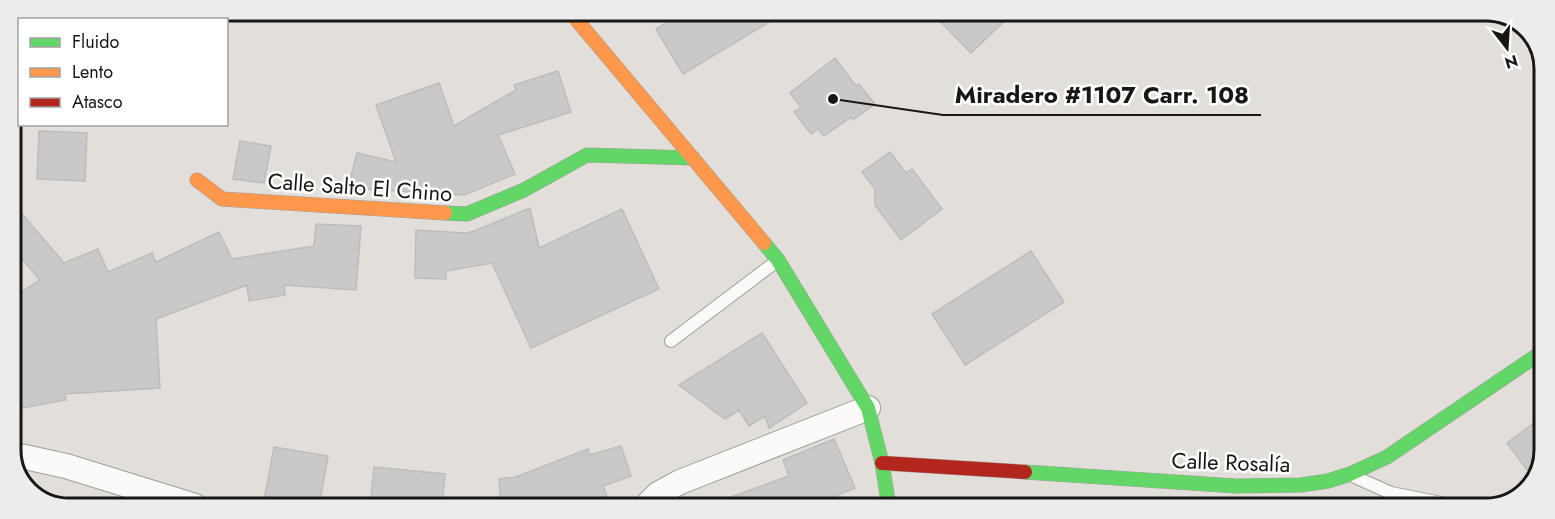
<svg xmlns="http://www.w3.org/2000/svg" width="1555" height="519" font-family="Jost,sans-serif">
  <rect width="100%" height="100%" fill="#e2deda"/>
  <path fill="#cac8c8" stroke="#bfbcbc" stroke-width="1.5" d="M684 12H786L683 74 656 29Z
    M931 12H1014L971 53Z
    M835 58 856 86 859 84 875 104 853 120 851 117 824 136 818 129 811 134 794 112 801 107 790 93Z
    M558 71 571 112 498 135 515 174 464 195 348 188 357 153 396 162 376 105 439 83 454 126 516 90 514 85Z
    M39 131 87 133 85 181 37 179Z
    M240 141 271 146 264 183 233 179Z
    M890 152 906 173 912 169 942 209 901 240 875 205V189L862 172Z
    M11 201 64 263 98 249 108 272 152 253 156 262 219 232 232 259 314 246 316 224 361 226 356 290 284 285 285 295 249 301 247 285 156 319 160 388 65 394 66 400 11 410V299L40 280 11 246Z
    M530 208 539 248 622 209 659 289 531 348 492 263 446 271V279L415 278 416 230 466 233 474 231Z
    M1031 251 1064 302 965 365 932 314Z
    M762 333 807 403 769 428 765 416 749 426 739 410 725 419 679 385Z
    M1542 417V469L1534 479 1507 443Z
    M834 439 855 488 808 507H713L712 504 789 476 783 460Z
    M621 446 631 476 603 486 611 507 501 506 499 479 516 477 588 449 590 455Z
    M274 447 328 456 319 506H263Z
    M374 467 445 474 442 506H370Z"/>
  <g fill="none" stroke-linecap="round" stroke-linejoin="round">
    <defs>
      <path id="lane" d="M671 341 777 261
        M1355 477 1391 493 1466 508"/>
      <path id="street" d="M11 454 66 466 195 506
        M645 507 658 494 680 482 868 408"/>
      <path id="fast" d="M445 213 467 214 524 190 587 155 693 158
        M764 243 778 260 868 408 882 463 889 507
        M1025 472 1236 486 1301 485 1328 481 1350 474 1387 457 1542 352"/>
      <path id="slow" d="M570 12 764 243
        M197 180 222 199 445 213"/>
      <path id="jam" d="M882 463 1025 472"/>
    </defs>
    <use href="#lane" stroke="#a19e9b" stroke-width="14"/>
    <use href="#street" stroke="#a19e9b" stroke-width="26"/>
    <use href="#fast" stroke="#a19e9b" stroke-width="15"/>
    <use href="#slow" stroke="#a19e9b" stroke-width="15"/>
    <use href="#jam" stroke="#a19e9b" stroke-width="15"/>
    <use href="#lane" stroke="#fbfaf9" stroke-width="12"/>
    <use href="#street" stroke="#fbfaf9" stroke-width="24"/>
    <use href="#fast" stroke="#63d668" stroke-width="14"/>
    <use href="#slow" stroke="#ff974d" stroke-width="14"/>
    <use href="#jam" stroke="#b3261e" stroke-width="14"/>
  </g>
  <g text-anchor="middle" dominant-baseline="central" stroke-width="5" stroke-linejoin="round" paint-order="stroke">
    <g font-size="22" fill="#191614" stroke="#fff">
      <text transform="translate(360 187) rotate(4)">Calle Salto El Chino</text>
      <text transform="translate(1231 462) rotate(2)">Calle Rosalía</text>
    </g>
  </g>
  <path d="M0 0H1555V519H0ZM69 21H1486A48 48 0 0 1 1534 69V450A48 48 0 0 1 1486 498H69A48 48 0 0 1 21 450V69A48 48 0 0 1 69 21Z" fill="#edecec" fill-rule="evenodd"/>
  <path fill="none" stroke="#191614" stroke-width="3" d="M69 21H1486A48 48 0 0 1 1534 69V450A48 48 0 0 1 1486 498H69A48 48 0 0 1 21 450V69A48 48 0 0 1 69 21Z"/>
  <path fill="none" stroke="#191614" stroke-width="2" d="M833 99L943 115H1261"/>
  <circle fill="#191614" stroke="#fff" stroke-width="2" cx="833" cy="99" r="6"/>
  <g font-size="24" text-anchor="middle" font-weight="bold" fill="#191614" stroke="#fff" stroke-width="5" stroke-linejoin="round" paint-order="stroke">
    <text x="1102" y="103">Miradero #1107 Carr. 108</text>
  </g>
  <rect x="18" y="18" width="210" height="108" fill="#ffffff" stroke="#a3a2a1" stroke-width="1.5"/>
  <rect x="30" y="38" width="30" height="9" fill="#63d668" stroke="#a3a2a1" stroke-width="1.5"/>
  <text x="72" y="48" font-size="18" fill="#191614">Fluido</text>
  <rect x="30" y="68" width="30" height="9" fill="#ff974d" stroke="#a3a2a1" stroke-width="1.5"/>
  <text x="72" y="78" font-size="18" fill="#191614">Lento</text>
  <rect x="30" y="98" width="30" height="9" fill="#b3261e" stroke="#a3a2a1" stroke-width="1.5"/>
  <text x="72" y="108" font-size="18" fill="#191614">Atasco</text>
  <g transform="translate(1507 48) rotate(163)" stroke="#ffffff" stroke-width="4.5" paint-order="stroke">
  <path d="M0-4.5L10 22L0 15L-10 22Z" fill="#191614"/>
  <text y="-9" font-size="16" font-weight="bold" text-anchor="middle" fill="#191614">N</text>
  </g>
</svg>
